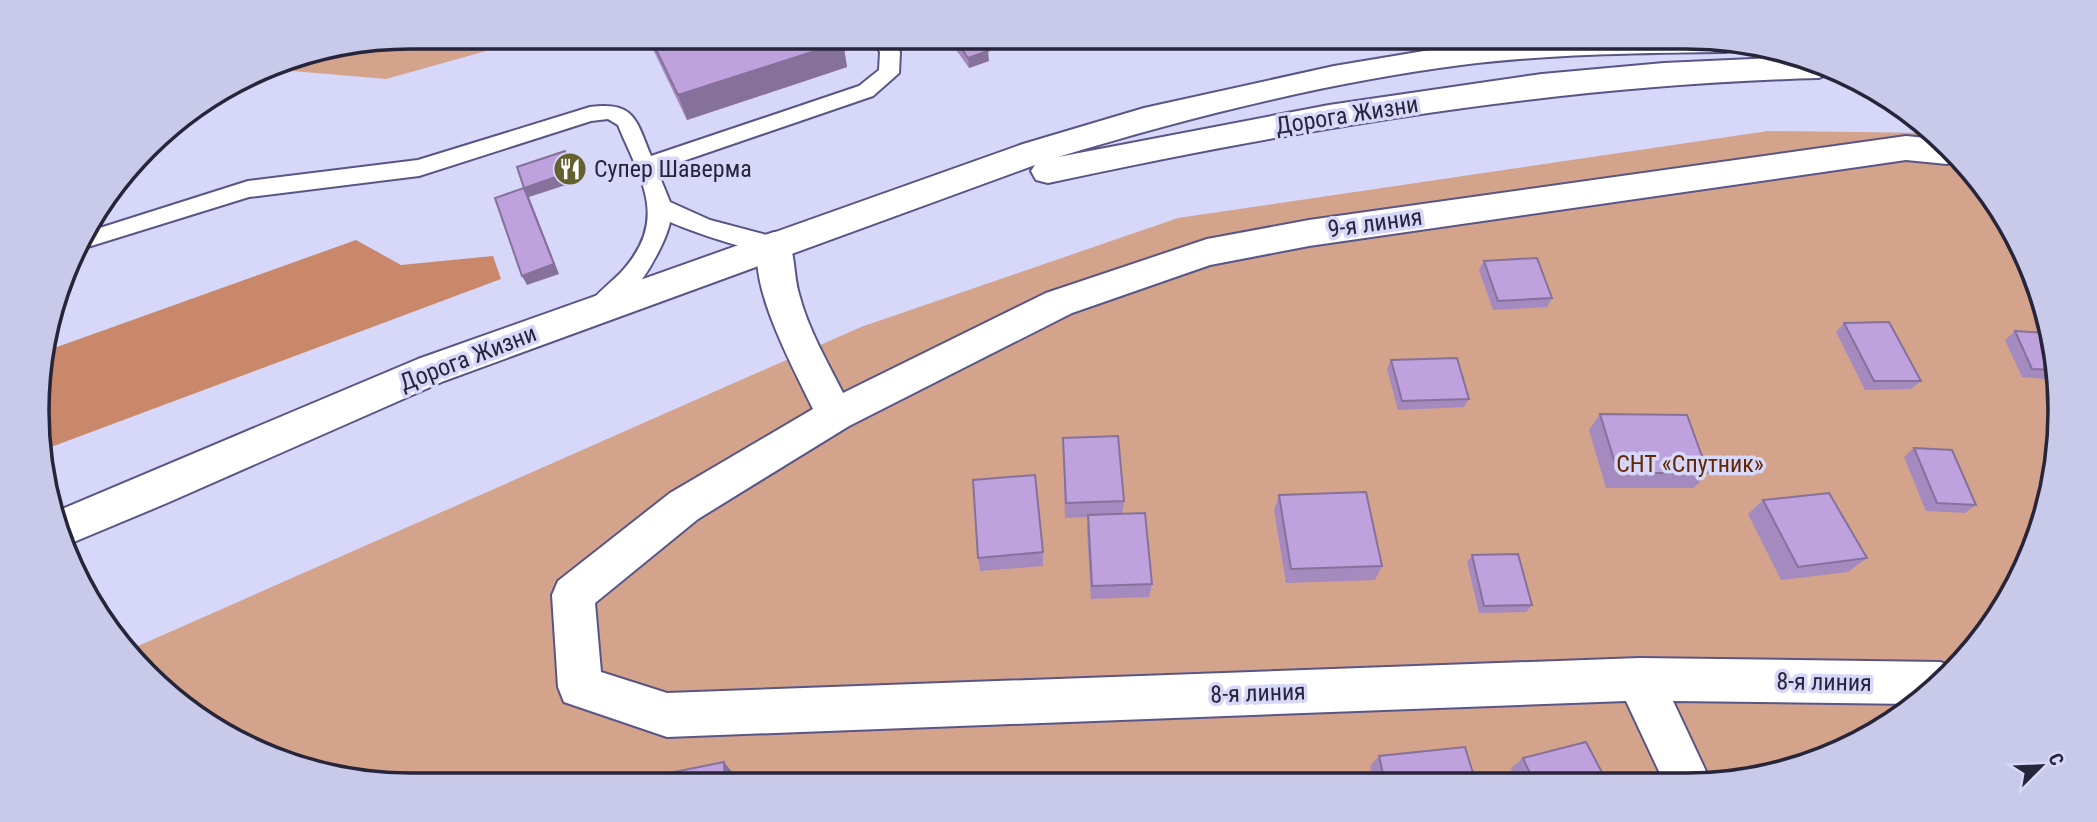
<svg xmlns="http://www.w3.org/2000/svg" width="2097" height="822" font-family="'Roboto Condensed',sans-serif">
  <rect width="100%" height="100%" fill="#d7d7f9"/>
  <path fill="#d4a38c" d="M411 37H496L486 51 386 79 269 69 290 57Z
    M1768 131 1931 133 2010 224 2057 363 2047 508 2010 598 1933 692 1851 747 1735 782 411 785 314 772 183 708 129 650 861 327 1178 218Z"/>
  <path fill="#c98869" d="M356 240 401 265 493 256 501 279 43 450 40 362 43 352Z"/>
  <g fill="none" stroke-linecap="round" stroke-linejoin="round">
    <defs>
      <path id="service" d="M870 37H890L900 52 899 73 873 96 657 170 670 202 710 220 782 239 785 245 782 251C762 257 691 231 670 222 665 248 622 325 591 314L587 308C595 293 613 282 624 269 669 217 640 179 618 125L608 119 591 121 419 176 249 197 78 250 84 233 248 181 418 160 590 107C635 101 636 120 651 156L859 86 879 70 880 52Z"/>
      <path id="minor" d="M1906 136 1936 139 1955 161 1947 164 1906 160 1309 246 1210 265 1072 313 849 426 698 519 595 603 601 672 667 693 1639 658 1940 662 1954 667 1933 692 1915 704 1673 701 1711 782H1664L1626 701 667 737 564 702 558 687 552 595 558 581 670 493 813 409C795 371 741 274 762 236L774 232 786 236C796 254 793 274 799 294 808 329 827 361 843 393L1046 293 1207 239 1309 220Z"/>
      <path id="secondary" d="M1548 37H1686L1739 44 1736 49 1725 52C1637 53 1549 54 1461 65 1328 82 1186 118 1058 157L1329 105 1542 74 1664 63 1798 57 1831 73 1819 78C1558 85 1303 128 1048 183L1036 180 1031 171 1035 165 444 381 167 503 69 544 55 512 418 359 1023 144 1144 108 1334 66 1460 45Z"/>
    </defs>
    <use href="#service" stroke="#595586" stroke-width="4"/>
    <use href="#minor" stroke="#595586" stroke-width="4"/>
    <use href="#secondary" stroke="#595586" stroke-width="4"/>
    <use href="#service" fill="#fff" fill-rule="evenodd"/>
    <use href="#minor" fill="#fff" fill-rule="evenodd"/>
    <use href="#secondary" fill="#fff" fill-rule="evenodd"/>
  </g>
  <path fill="#a48abf" d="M647 37H839L843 42 847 67 687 120Z
    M947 37H978L989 61 969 68Z
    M1484 261 1552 298 1547 307 1493 310 1479 270Z
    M1844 323 1921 381 1911 389 1865 390 1836 332Z
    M2015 331 2057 363 2056 380 2022 377 2005 340Z
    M1391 360 1469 399 1464 407 1398 410 1387 369Z
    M1600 414 1708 473 1694 488H1606L1589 430Z
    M1063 438 1124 501 1122 514 1152 584 1149 597 1091 599 1087 530 1088 517 1065 518Z
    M1914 448 1976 505 1965 513 1926 511 1904 457Z
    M1279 495 1382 566 1375 580 1286 583 1274 510Z
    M1763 500 1867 558 1848 572 1781 580 1748 514Z
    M1043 552V566L980 571 978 558Z
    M1472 555 1532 605 1526 612 1479 613 1467 562Z
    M1379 756 1476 783H1374L1370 766Z
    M1523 758 1607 782 1517 783 1511 768Z"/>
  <path fill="#86719b" d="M843 42 847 67 687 120 678 95Z
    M988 51 989 61 969 68 968 58Z
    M565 151 578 181 529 197 559 274 527 285 522 276 524 188Z
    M724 762 732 772 733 784H725Z"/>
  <path fill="#bfa1de" stroke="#86719b" stroke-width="2" d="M650 37H839L843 42 678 95Z
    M954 37H978L988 51 968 58Z
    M565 151 573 171 524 188 554 264 522 276 495 198 524 188 517 167Z
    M1537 258 1552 298 1498 301 1484 261Z
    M1889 322 1921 381H1874L1844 323Z
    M2015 331 2047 333 2057 363V370L2032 369Z
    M1457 358 1469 399 1402 401 1391 360Z
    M1600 414 1687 415 1708 473H1618Z
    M1118 436 1124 501 1066 503 1063 438Z
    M1914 448 1952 450 1976 505 1937 503Z
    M1035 475 1043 552 978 558 973 480Z
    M1366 492 1382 566 1291 569 1279 495Z
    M1829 493 1867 558 1798 567 1763 500Z
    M1145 513 1152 584 1092 586 1088 515Z
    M1518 554 1532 605 1484 606 1472 555Z
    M1586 742 1607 782H1534L1523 758Z
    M1465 747 1476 783H1385L1379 756Z
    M724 762 725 784 644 785V778Z"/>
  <defs>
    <symbol id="restaurant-disc" viewBox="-11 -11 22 22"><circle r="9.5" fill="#63612d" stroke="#d7d7f9"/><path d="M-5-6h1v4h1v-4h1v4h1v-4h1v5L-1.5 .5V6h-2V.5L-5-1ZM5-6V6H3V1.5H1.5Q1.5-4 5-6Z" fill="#fff"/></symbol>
  </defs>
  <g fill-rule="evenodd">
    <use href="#restaurant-disc" x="551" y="150" width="38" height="38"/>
  </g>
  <g text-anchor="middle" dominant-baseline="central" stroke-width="7" stroke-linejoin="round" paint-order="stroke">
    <g font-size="24" fill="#26253a" stroke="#d7d7f9">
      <text transform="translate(1347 115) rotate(-9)">Дорога Жизни</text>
      <text transform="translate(1375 223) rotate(-8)">9-я линия</text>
      <text transform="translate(468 358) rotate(-21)">Дорога Жизни</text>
      <text transform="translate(1824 682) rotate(1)">8-я линия</text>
      <text transform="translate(1258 693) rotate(-2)">8-я линия</text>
    </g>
    <g font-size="24" fill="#26253a" stroke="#d7d7f9" text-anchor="start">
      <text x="594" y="169">Супер Шаверма</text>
    </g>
    <g font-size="24" fill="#632803" stroke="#d7d7f9">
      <text x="1690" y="464">СНТ «Спутник»</text>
    </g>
  </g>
  <path d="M0 0H2097V822H0ZM411 49H1686A362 362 0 0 1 2048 411V411A362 362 0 0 1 1686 773H411A362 362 0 0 1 49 411V411A362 362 0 0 1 411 49Z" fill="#c9c9ea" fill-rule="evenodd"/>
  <path fill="none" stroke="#26253a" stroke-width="3.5" d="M411 49H1686A362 362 0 0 1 2048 411V411A362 362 0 0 1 1686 773H411A362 362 0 0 1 49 411V411A362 362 0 0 1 411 49Z"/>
  <g transform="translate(2041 766) rotate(66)" stroke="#d7d7f9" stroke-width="5" paint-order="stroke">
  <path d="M0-5L12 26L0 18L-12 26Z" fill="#26253a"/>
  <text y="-10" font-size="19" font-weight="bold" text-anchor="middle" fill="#26253a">С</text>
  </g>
</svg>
